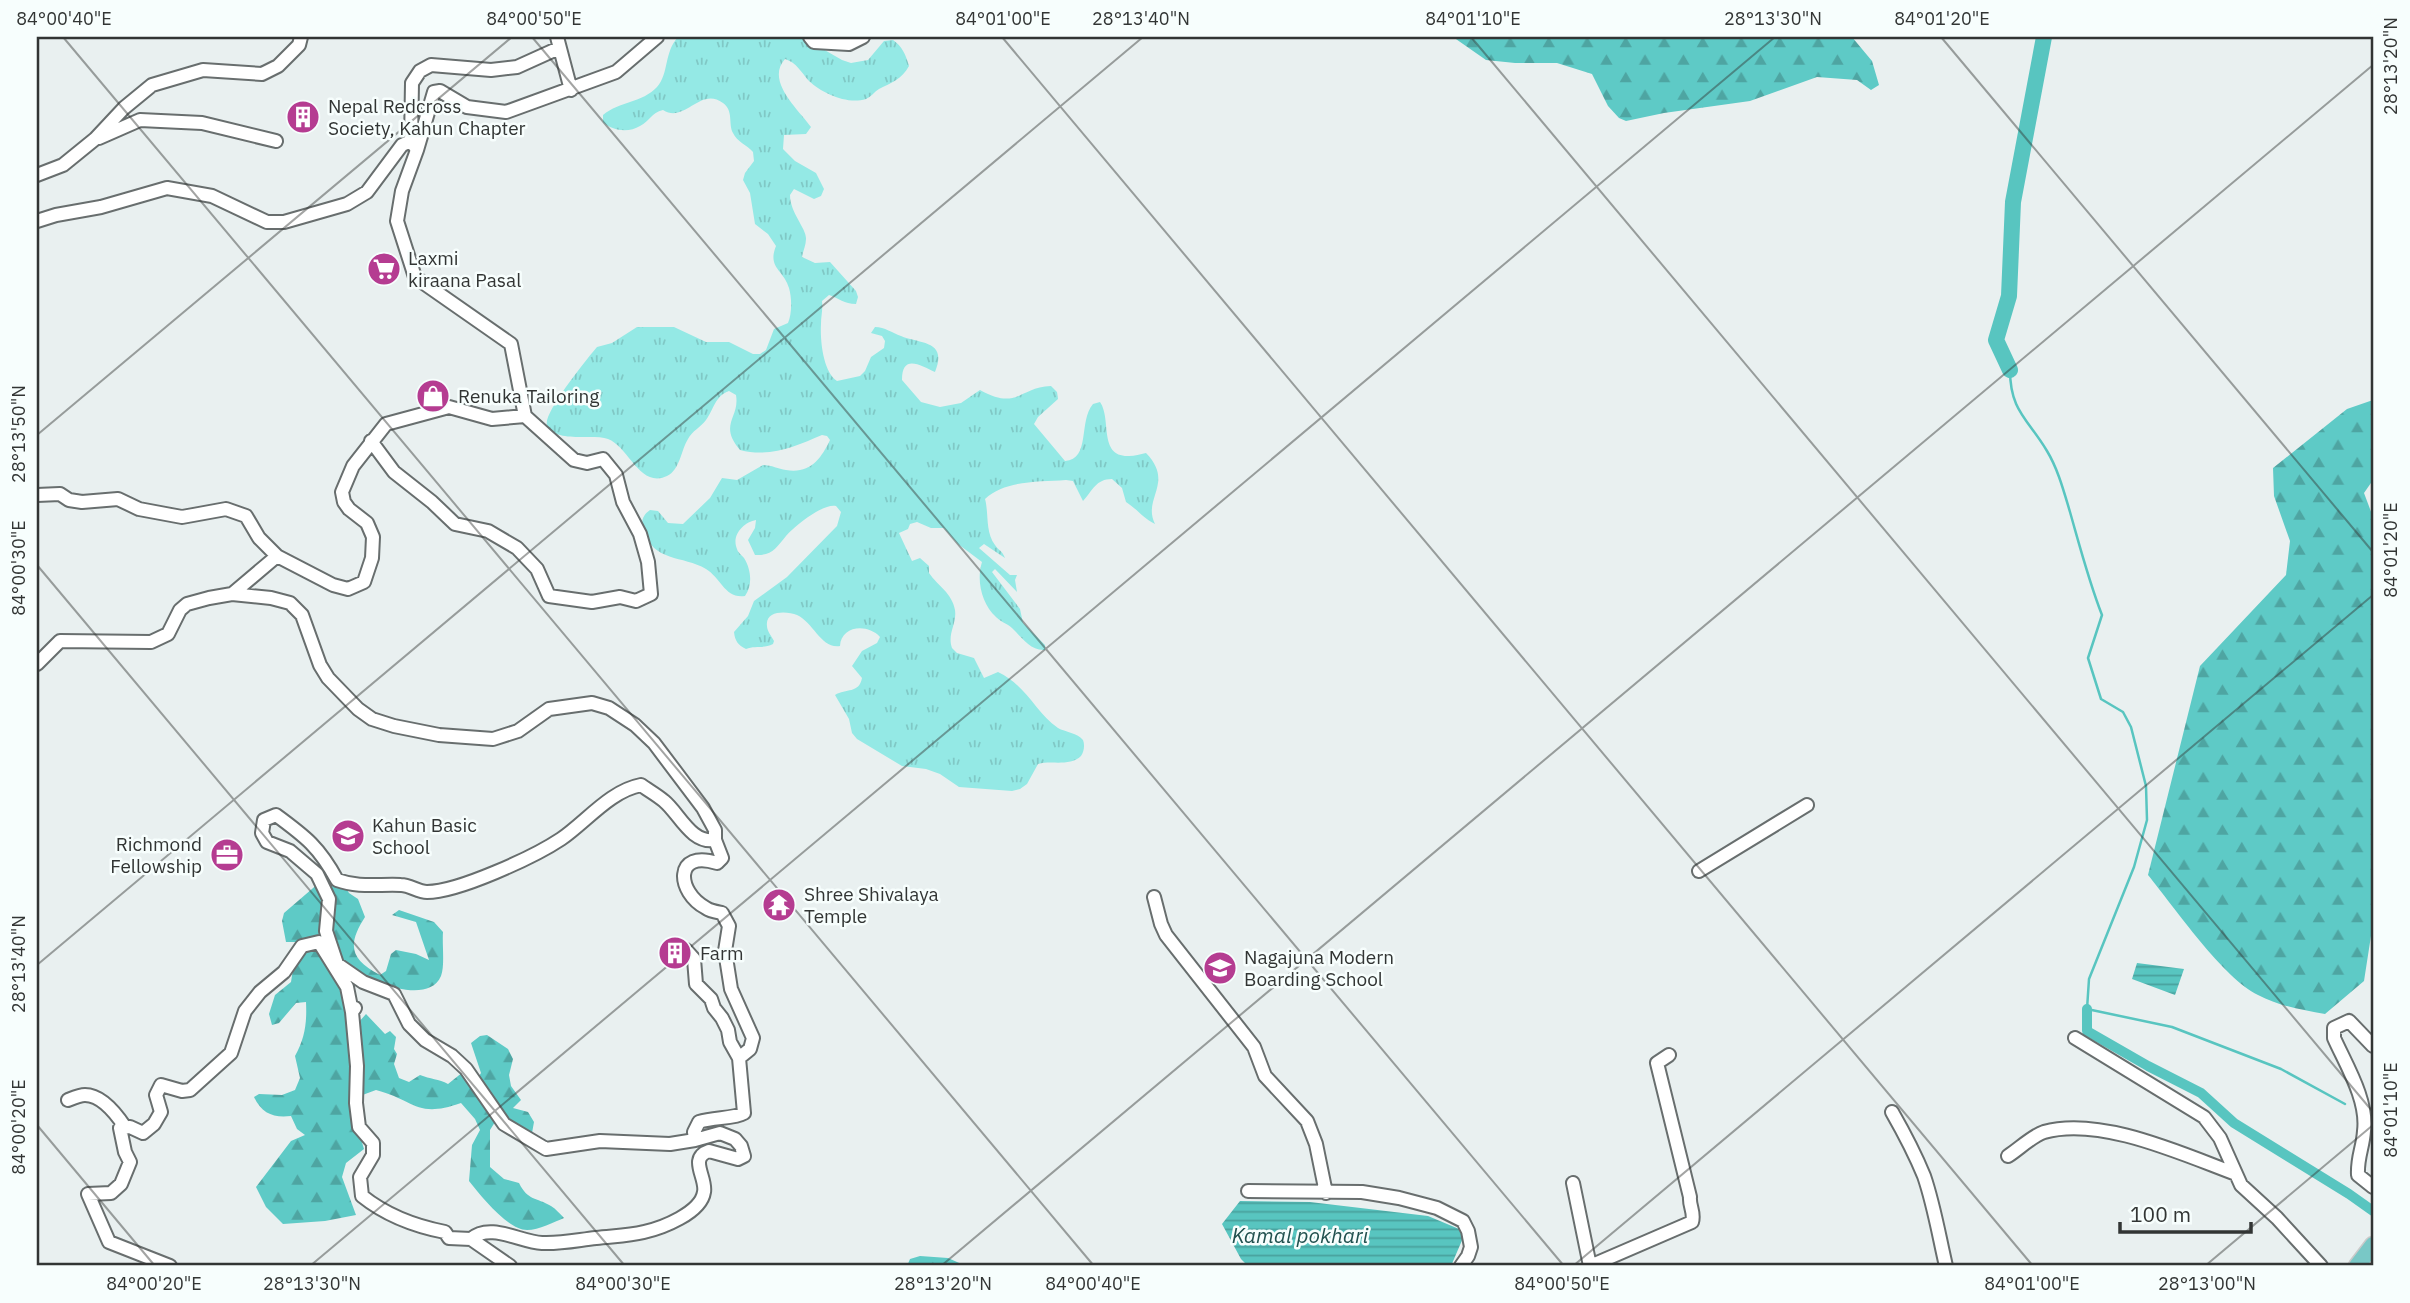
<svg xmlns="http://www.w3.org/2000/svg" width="2410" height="1303" font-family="'IBM Plex Sans',sans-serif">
  <defs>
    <pattern id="grass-tufts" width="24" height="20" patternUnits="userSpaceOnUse" patternTransform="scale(1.75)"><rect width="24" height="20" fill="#94e9e5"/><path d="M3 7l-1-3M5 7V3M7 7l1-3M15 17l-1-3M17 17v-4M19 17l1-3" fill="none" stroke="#80c8c5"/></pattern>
    <pattern id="forest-firs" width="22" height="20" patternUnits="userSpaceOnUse" patternTransform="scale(1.75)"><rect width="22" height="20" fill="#5ecac6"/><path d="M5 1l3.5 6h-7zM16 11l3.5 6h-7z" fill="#4ea5a2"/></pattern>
    <pattern id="water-rules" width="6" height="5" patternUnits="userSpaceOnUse" patternTransform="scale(1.75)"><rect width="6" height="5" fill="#58c5c0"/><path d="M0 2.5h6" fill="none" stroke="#49a19d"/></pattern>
  </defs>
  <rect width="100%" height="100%" fill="#e9f0f0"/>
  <path fill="url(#grass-tufts)" d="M678 37H802L842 60 851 63 868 60 884 41 893 40C902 46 906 55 909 66 902 79 891 83 879 89 874 92 871 97 866 99 847 105 822 93 809 81 801 72 797 63 785 59 765 81 799 110 811 127L806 134 784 135 783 149 795 161 816 173 824 189 821 196 814 199 794 189 790 195C790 213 807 229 806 239 806 245 803 251 802 257L815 263 830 262 856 291 858 297 856 304C844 304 839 298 829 295L822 301C823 310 821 316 821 324 820 340 823 372 837 381L860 376 865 371 871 357 884 348 885 341 882 336 871 333 875 327C885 327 892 333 901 336 920 344 948 340 935 372 921 366 902 353 902 380L921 402 940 407 961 403 980 390C1018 411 1019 387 1051 386L1057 392 1058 399 1038 417 1034 424 1065 461C1091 459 1078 422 1093 404L1100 402C1112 419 1098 457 1129 456 1135 456 1140 454 1146 453 1175 483 1142 498 1155 524 1143 518 1137 509 1126 502L1122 488 1112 479C1096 479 1093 490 1083 501L1073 481 1066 480C1039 482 1005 480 985 499 989 513 985 532 995 545 999 551 1002 550 1005 558L984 544 979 548 1010 575H1017L1015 580 1017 592 995 569 992 572 1020 609 1023 623 1045 645V650C1031 651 1023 639 1014 630 1009 624 1002 623 996 617 982 604 976 581 982 562L958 544 944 528H931L917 522 910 524 908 529 899 533 912 561 920 558 929 566V573C938 586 952 593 955 610 957 624 947 634 952 648L957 653 974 658 984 678 998 672C1027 686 1035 712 1058 728 1065 732 1078 733 1083 740 1085 745 1084 752 1081 756 1070 767 1051 760 1038 764L1027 784 1020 789 1012 791 959 787 940 774 926 769 902 766 857 739 852 733 849 719 835 695C846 688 859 694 862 678L852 666 862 651 877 643 880 637C867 623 841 626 840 646 821 649 814 623 797 615 787 611 765 610 767 626 767 631 772 637 774 641L773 644C764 649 755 645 746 649 738 645 735 641 734 632L748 616 754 601 787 577 837 526 841 512 836 506C823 503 795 526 786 536 776 548 772 556 755 555L748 540 755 528 756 520C744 522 731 535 737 549 738 553 742 555 744 558 751 569 753 585 745 596 725 599 721 578 706 569 683 555 653 563 643 529 641 520 643 515 650 510L658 511 668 523 683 524 710 498 722 478 737 480 763 465C772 465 778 469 786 470 810 474 821 459 830 440L827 436 822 435C796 446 770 458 740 450 718 424 740 418 736 395L729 391C715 396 714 409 706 420 701 427 692 431 688 439 681 450 680 470 667 476 640 489 629 447 608 439 593 433 555 444 547 425 543 414 583 364 592 353L597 347 612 343 637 327H674L706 342H729L753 354H760L766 350 774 329 788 323C792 314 792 298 789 288 784 270 767 268 776 246L768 234 755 224 750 193 743 180 745 173 754 161 753 152C747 145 737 142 733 133 728 124 734 111 723 103 700 86 685 124 663 110 651 113 650 121 640 126 629 133 612 131 603 122V115C620 101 642 103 657 87 669 74 664 52 678 37Z"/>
  <path fill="url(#forest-firs)" d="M1453 37H1852L1872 61 1879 85 1871 90 1857 80 1817 77 1750 101 1664 113 1626 121 1619 118 1608 106 1592 74 1557 63H1515L1486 60Z
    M2373 400V480L2364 493 2373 517V923L2364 981 2325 1014C2302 1010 2279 1006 2258 995 2224 979 2174 907 2148 875L2200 666 2286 575 2290 541 2274 496 2273 468 2347 409Z
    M334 870 349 893 358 899 365 917C347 945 350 959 380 975L386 971 391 954 396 950 416 954 429 960 416 922 392 915 399 910 434 922 443 932C442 944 445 966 441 976 428 1006 371 981 351 971L345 998V1019L358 1023 366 1014 385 1034 390 1031 396 1037 394 1049 397 1054 394 1064 399 1078 409 1082 420 1075C430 1079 439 1079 448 1084L463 1072 475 1083 481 1073 471 1043 480 1036 487 1035 508 1049 513 1059 509 1075 511 1086 521 1100 513 1108 528 1112 534 1122 532 1133 510 1122H495L490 1130V1167L504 1179 519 1183C528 1201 536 1197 551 1206 556 1209 560 1214 564 1218 554 1222 539 1230 527 1230 508 1230 481 1196 469 1181L472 1145 480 1130 475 1119 461 1103C416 1119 415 1100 376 1090L349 1100 364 1149 346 1163 342 1177 356 1215 325 1221 283 1224 266 1207 256 1187 291 1141 305 1135 297 1129 291 1116C274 1118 262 1114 254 1097L259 1094 282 1095 295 1090 300 1078 295 1056C305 1038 307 1023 306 1002L296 1003 279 1023 272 1025 269 1014 275 995 291 982 293 969 303 957 300 942H286L282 921 284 913Z
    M920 1256 948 1258 966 1266H907L910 1259Z"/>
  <path fill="url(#water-rules)" d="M2137 963 2184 969 2175 995 2132 979Z
    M1240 1201 1310 1202 1428 1216 1459 1229 1463 1238 1451 1266H1248L1241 1259 1222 1224Z"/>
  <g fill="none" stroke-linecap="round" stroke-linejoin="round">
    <path stroke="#58c5c0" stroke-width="2.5" d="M2010 370C2010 411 2028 419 2047 451 2058 469 2064 492 2070 512 2080 547 2089 582 2102 615L2088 658 2101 699 2123 712 2131 727 2146 786 2147 820 2134 867 2089 979 2087 1009 2172 1027 2281 1069 2345 1104"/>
    <path stroke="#58c5c0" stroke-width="10" d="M2087 1009V1031L2148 1066 2201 1093 2234 1123 2349 1194 2373 1211"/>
    <path stroke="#58c5c0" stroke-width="16" d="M2010 370 1996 340 2009 296 2013 202 2044 37"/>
    <defs>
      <path id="minor" d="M557 37 571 90
        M810 37 814 42 849 44 863 37
        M99 138 140 120 202 123 276 141
        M417 150 434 92 440 91 467 107 506 112 616 72 657 37
        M37 175 63 165 95 139 124 108 152 85 203 70 262 74 278 66 299 45 301 37
        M37 221 56 215 101 207 167 188 212 196 267 222H284L347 204 367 192 402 145 411 141
        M371 441 394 472 432 502 455 524 488 531 517 548 537 569 549 596 592 602 620 597 636 601 651 594 648 562 640 534 623 502 616 475 603 459 587 463 574 460 525 416
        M37 495 60 494 69 500 82 502 118 499 139 509 182 517 226 509 246 516 259 538 277 556
        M232 594 271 598 290 603 302 615 320 665 328 678 358 709 372 719 394 726 439 735 493 739 518 731 549 709 592 703 609 708 635 725 654 743 703 808 715 830V840C691 844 679 813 664 801 657 795 648 790 641 785 610 791 587 821 561 839 534 857 458 892 427 892 418 892 410 885 401 885 378 884 359 888 337 880 319 847 306 837 276 815L264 820 262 833 267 842 290 851 317 874 329 899 326 931 337 964 363 982 394 994 409 1024 425 1040 452 1056 466 1069 504 1124 546 1149 600 1141 670 1144 695 1140 720 1133 735 1139 741 1146 744 1156 738 1159 709 1151C688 1158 707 1178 704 1192 701 1213 662 1228 644 1232 628 1236 612 1236 596 1238 578 1240 560 1244 542 1243 520 1242 490 1222 471 1239
        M37 664 60 641 151 642 168 634 180 610 187 604 209 598 232 594 277 556 333 585 348 589 364 582 372 558 373 537 367 523 349 509 344 502 342 492 353 466 386 424 449 407 492 419 525 416 511 344 415 277 397 221 402 191 417 150 411 141 412 83 420 71 431 65 491 70 517 67 559 48
        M1699 871 1807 805
        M1154 897 1161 924 1166 935 1254 1047 1265 1076 1307 1121 1316 1144 1326 1193
        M686 950 694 959 696 984 711 999 714 1008 722 1018 728 1030 730 1042 739 1058
        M355 1008 352 1012 357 1066 356 1103 359 1127 373 1143V1155L360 1177 362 1196C387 1216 414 1226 445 1232L449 1238 471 1239 510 1266
        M2075 1038 2204 1117 2220 1138 2241 1185 2277 1218 2321 1266
        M2373 1046 2349 1021 2334 1028V1038C2346 1065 2368 1100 2364 1131 2363 1148 2357 1157 2358 1175L2373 1187
        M68 1100C73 1098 80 1095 85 1095 102 1095 117 1115 125 1127
        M1892 1112C1904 1133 1915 1154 1924 1176 1934 1205 1939 1236 1946 1266
        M695 1140 694 1132 699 1122C713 1117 734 1119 744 1113L739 1058 750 1049 753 1038 731 989 725 951 729 926 722 913C717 912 710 911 706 908 676 892 674 849 717 863L722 858 715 840
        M2008 1156C2019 1149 2032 1136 2044 1132 2100 1116 2182 1154 2236 1174
        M1573 1183 1590 1266 1692 1222C1695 1213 1689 1206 1690 1197L1657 1063 1669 1055
        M1248 1191 1362 1192 1399 1198 1437 1208 1463 1221 1468 1231 1471 1247 1468 1256 1461 1266
        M170 1266 109 1242 88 1194 111 1193 121 1184 130 1162 125 1152 120 1128 130 1127 143 1133 154 1124 161 1112 156 1095 161 1085 182 1091 190 1090 231 1053 245 1011 260 992 284 972 302 946 319 942 347 987 352 1012"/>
      <path id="major" d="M2357 1266 2373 1245"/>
    </defs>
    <use href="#minor" stroke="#686e6e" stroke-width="16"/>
    <use href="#major" stroke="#cacaca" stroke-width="19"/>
    <use href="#minor" stroke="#fff" stroke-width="12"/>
    <use href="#major" stroke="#79c8c6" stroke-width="16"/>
  </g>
  <path fill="none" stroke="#323534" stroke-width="2" stroke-opacity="0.45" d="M63 37 1094 1266M532 37 1564 1266M1002 37 2033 1266M1471 37 2373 1112M1941 37 2373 552M37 435 512 37M37 565 625 1266M37 965 1143 37M37 1125 155 1266M310 1266 1775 37M941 1266 2373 65M1573 1266 2373 595M2205 1266 2373 1125"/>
  <defs>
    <symbol id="building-disc" viewBox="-11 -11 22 22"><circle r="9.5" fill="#b53c91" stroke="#f7fefd"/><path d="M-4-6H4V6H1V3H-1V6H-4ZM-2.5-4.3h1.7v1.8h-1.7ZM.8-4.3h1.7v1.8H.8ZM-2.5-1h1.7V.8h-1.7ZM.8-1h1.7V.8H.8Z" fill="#fff"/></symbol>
    <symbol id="supermarket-disc" viewBox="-11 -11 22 22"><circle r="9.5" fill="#b53c91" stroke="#f7fefd"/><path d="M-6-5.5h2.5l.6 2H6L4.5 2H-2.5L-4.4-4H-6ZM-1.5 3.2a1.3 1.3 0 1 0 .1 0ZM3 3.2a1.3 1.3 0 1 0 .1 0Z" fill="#fff"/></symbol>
    <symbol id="shop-disc" viewBox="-11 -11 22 22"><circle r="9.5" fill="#b53c91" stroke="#f7fefd"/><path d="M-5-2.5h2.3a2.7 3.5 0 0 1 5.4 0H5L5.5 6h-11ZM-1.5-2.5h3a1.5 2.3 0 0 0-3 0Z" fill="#fff"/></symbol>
    <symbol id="school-disc" viewBox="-11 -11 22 22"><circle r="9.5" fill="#b53c91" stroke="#f7fefd"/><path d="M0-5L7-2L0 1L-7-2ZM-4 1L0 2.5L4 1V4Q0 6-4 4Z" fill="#fff"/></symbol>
    <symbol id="office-disc" viewBox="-11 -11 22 22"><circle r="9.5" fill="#b53c91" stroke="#f7fefd"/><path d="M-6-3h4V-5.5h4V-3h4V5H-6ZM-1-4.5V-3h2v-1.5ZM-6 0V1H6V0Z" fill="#fff"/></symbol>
    <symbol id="temple-disc" viewBox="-11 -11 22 22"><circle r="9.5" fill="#b53c91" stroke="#f7fefd"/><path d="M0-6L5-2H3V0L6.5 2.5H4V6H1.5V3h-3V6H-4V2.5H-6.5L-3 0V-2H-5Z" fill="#fff"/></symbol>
  </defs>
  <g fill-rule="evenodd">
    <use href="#building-disc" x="284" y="98" width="38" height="38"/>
    <use href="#supermarket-disc" x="365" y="250" width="38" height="38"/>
    <use href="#shop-disc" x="414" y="377" width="38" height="38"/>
    <use href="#school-disc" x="329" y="817" width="38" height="38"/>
    <use href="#office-disc" x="208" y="836" width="38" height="38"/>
    <use href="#temple-disc" x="760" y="886" width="38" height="38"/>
    <use href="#building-disc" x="656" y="934" width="38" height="38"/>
    <use href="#school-disc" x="1201" y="949" width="38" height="38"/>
  </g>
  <g text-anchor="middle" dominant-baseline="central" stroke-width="5" stroke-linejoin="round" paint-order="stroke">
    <g font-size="19" fill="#323534" stroke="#f7fefd" text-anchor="start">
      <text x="328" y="106">Nepal Redcross<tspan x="328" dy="22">Society, Kahun Chapter</tspan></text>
      <text x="408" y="258">Laxmi<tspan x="408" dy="22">kiraana Pasal</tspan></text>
      <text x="458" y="396">Renuka Tailoring</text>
      <text x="372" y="825">Kahun Basic<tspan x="372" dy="22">School</tspan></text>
      <text x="202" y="844" text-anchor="end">Richmond<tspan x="202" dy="22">Fellowship</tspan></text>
      <text x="804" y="894">Shree Shivalaya<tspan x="804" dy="22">Temple</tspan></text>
      <text x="700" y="953">Farm</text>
      <text x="1244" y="957">Nagajuna Modern<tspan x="1244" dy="22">Boarding School</tspan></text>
    </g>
    <g font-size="21" font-style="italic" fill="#21514f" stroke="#f7fefd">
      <text x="1300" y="1235">Kamal pokhari</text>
    </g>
  </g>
  <rect width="2410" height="1303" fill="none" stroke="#f7fefd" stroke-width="77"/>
  <path d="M2120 1222v10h131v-10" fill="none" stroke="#323534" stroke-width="3.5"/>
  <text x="2130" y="1222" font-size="21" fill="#323534" stroke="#f7fefd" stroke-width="5" paint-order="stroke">100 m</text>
  <rect x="38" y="38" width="2334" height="1226" fill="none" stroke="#323534" stroke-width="2.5"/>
  <g font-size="18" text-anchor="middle" fill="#323534">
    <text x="64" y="25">84°00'40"E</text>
    <text x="534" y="25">84°00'50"E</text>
    <text x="1003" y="25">84°01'00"E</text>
    <text x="1141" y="25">28°13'40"N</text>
    <text x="1473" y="25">84°01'10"E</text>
    <text x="1773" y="25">28°13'30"N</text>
    <text x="1942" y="25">84°01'20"E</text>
    <text transform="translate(2391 66) rotate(-90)" y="6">28°13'20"N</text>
    <text transform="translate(19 434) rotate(-90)" y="6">28°13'50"N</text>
    <text transform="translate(2391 550) rotate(-90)" y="6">84°01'20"E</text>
    <text transform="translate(19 568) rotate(-90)" y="6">84°00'30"E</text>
    <text transform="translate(19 964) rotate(-90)" y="6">28°13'40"N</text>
    <text transform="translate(2391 1110) rotate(-90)" y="6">84°01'10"E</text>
    <text transform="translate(19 1127) rotate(-90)" y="6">84°00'20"E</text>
    <text x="154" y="1290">84°00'20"E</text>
    <text x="312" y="1290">28°13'30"N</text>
    <text x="623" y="1290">84°00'30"E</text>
    <text x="943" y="1290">28°13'20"N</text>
    <text x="1093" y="1290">84°00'40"E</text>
    <text x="1562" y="1290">84°00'50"E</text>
    <text x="2032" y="1290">84°01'00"E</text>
    <text x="2207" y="1290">28°13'00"N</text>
  </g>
</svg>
